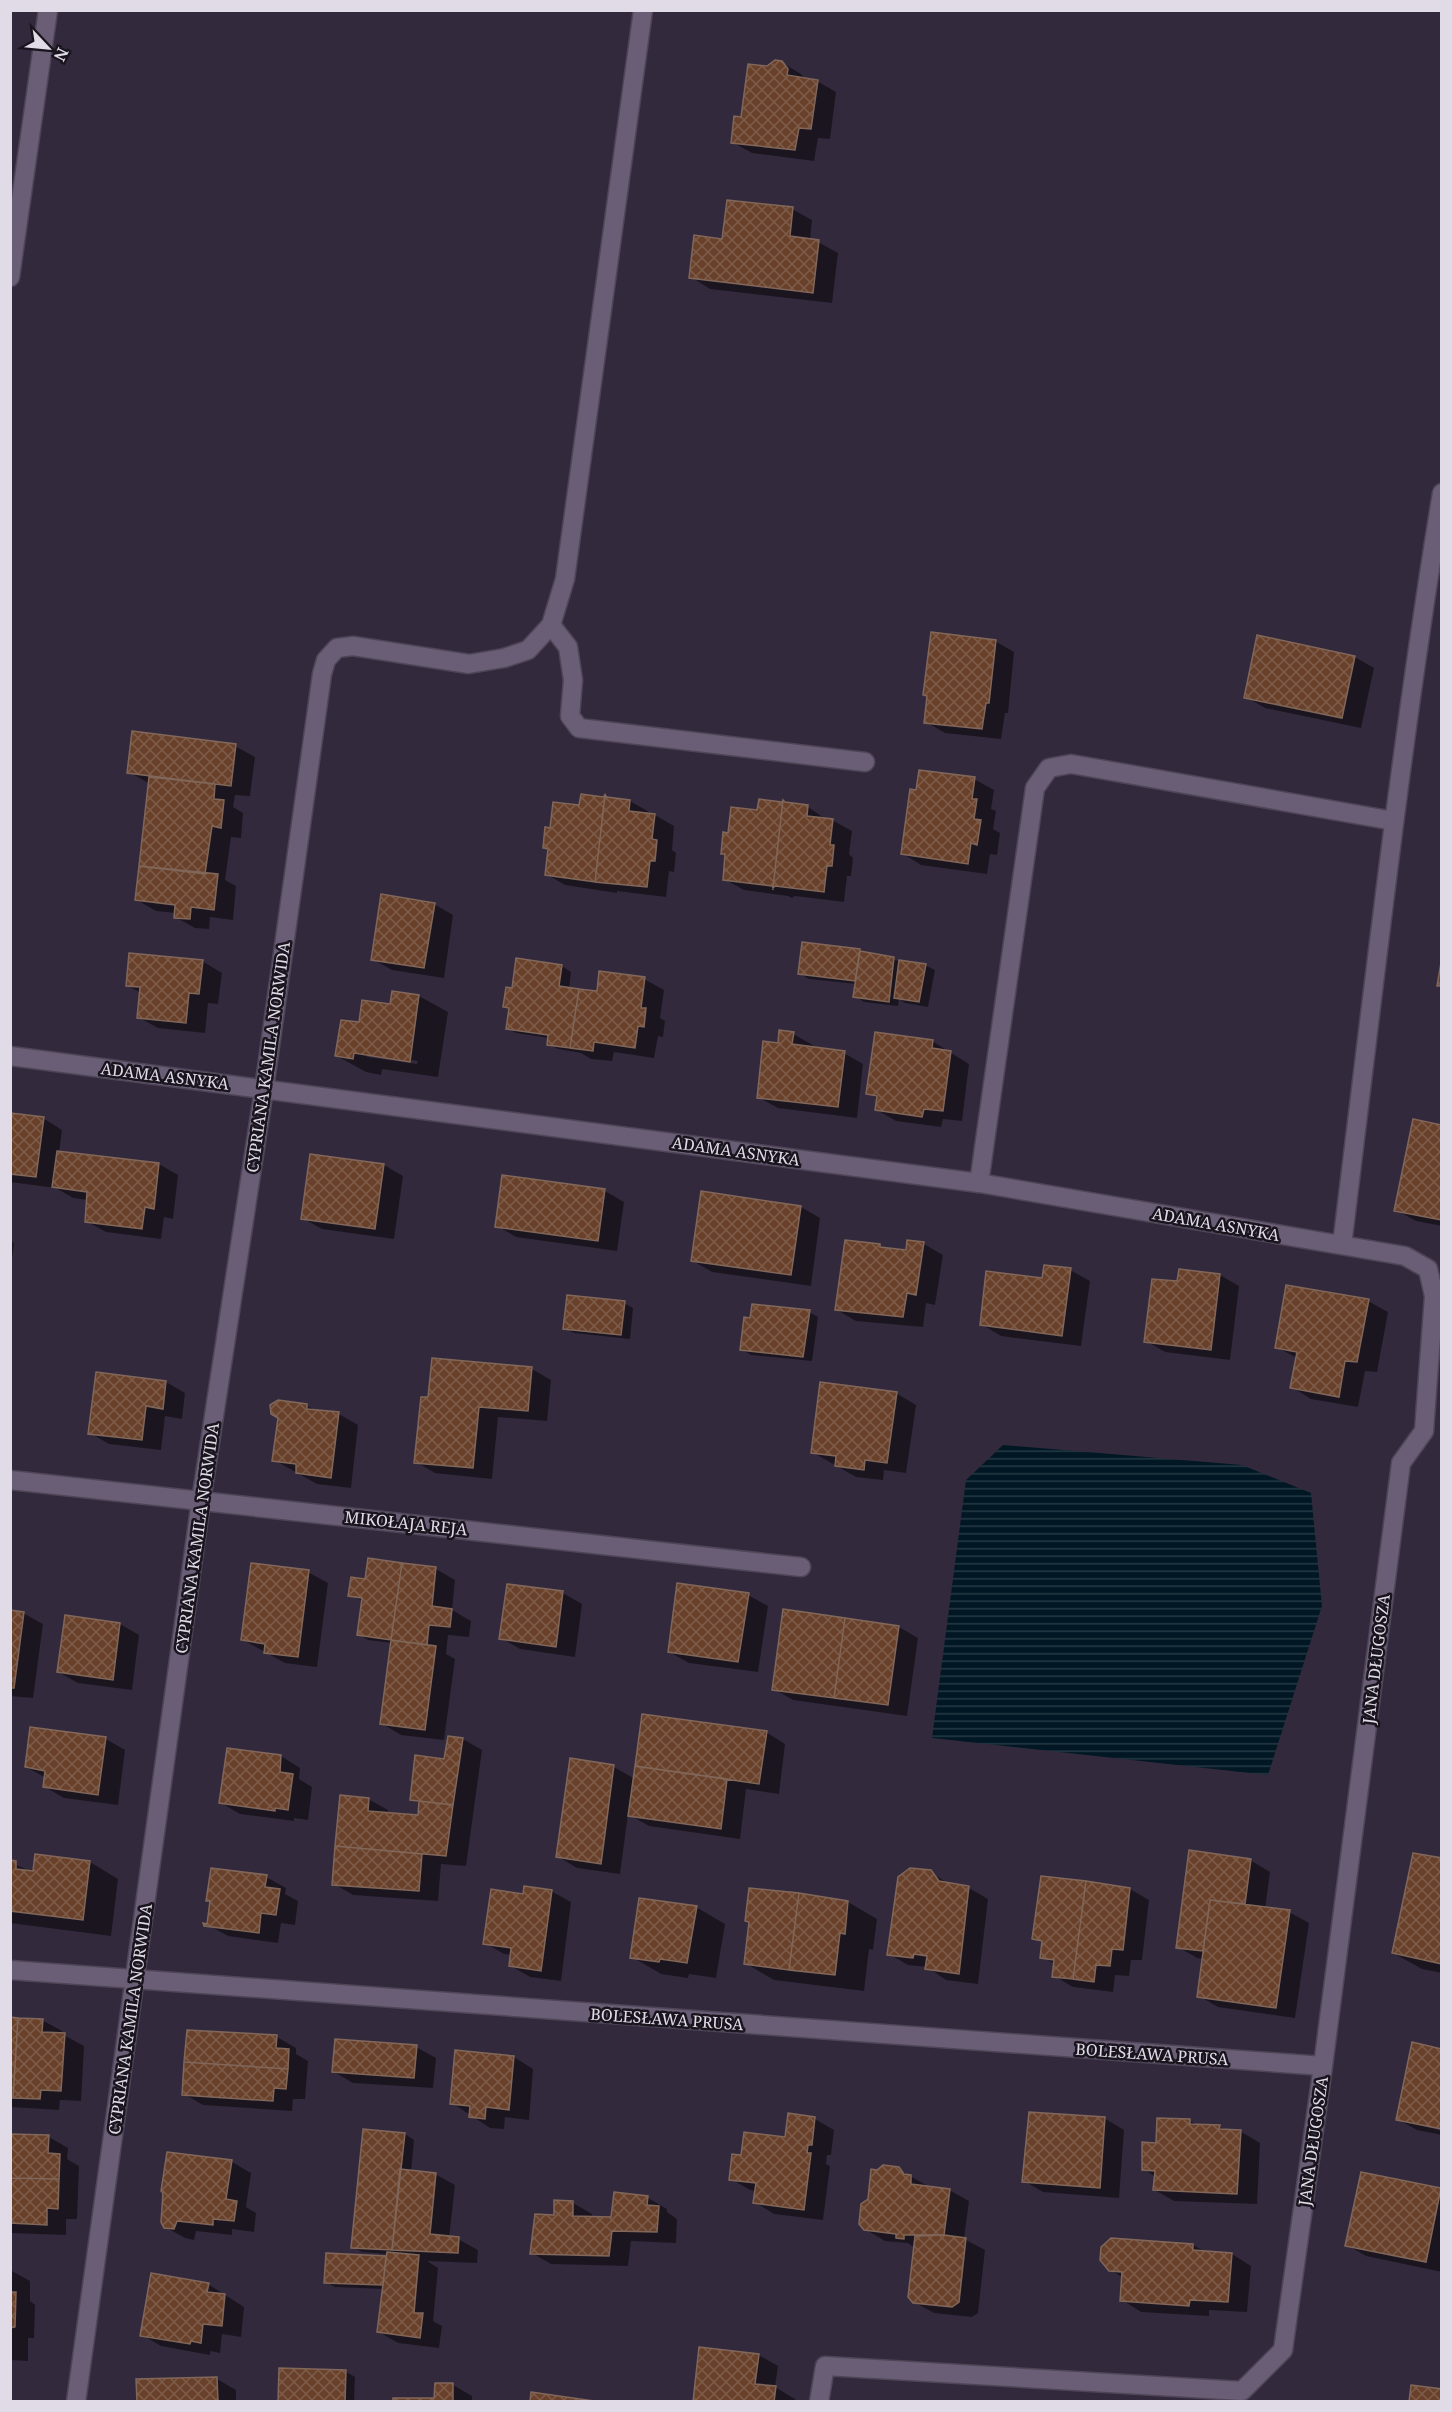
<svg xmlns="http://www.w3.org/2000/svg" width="1452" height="2412" font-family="'Noto Serif',serif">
  <defs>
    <pattern id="water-rules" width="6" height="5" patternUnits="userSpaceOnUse" patternTransform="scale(1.5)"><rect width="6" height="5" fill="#011824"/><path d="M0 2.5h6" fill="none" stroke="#263944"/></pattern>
    <pattern id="building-cross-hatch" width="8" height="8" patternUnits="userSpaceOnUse" patternTransform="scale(1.5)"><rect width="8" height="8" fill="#69412b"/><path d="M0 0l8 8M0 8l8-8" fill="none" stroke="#7e5c4a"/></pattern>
  </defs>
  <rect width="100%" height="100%" fill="#33293d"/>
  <path fill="url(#water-rules)" d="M1003 1445 1242 1465 1311 1493 1322 1606 1268 1775 932 1738 966 1480Z"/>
  <path fill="#0007" fill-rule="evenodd" d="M781 62 801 74 806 80 817 81 836 92 830 139 818 138 814 161 752 153 732 142 768 68Z
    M792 209 812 220 810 241 818 242 838 253 832 303 710 289 691 277 724 240Z
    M1258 637 1355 657 1374 668 1361 728 1265 708 1246 697Z
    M995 641 1014 652 1008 713H1005L1001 739 945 733 926 722Z
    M235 746 255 757 250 796 235 795 233 807 243 813 241 838 231 837 225 880 236 886 233 920 210 917 209 929 195 928 175 917 176 913 156 911 137 900 150 784 129 772Z
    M974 779 994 790 991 809 996 811 993 829 1000 833 997 855 990 854 987 874 921 865 902 853 917 792Z
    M582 795 630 801 649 812V815H655L674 826 672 850 676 853 674 872 669 871 666 897 617 891V893L565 885 546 874 549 850 545 848 551 829 581 806Z
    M808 807 827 820H832L852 831 849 854 853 858 851 876H847L844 902 795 896 792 898 788 896 744 890 724 879 727 855 723 853 729 834 759 812Z
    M434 904 453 915 444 978 392 970 372 959Z
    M859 950 899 961 925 965 935 970 928 1007 905 1003 899 999 898 1006 864 1002 855 996 857 984 809 979 799 973Z
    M517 960 562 966 571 972 569 989 598 993 644 979 664 990 660 1018 665 1021 663 1037 658 1036 654 1058 614 1052 612 1061 591 1059 581 1053 558 1049 548 1044 549 1038 516 1033 507 1028 510 1009 505 1006 513 990Z
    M202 961 222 973 218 1004 208 1003 205 1033 158 1028 138 1017 141 993 128 986Z
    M394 993 419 996 448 1012 438 1077 382 1069 381 1075 366 1072 337 1056 360 1024 391 1006ZM367 1054 418 1061 417 1064 367 1057Z
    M793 1034 813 1045 812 1049 844 1053 863 1064 857 1118 778 1108 758 1097 779 1045Z
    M932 1041 969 1064 962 1121 943 1119 941 1127 896 1121 877 1110 878 1099 868 1093Z
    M10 1115 43 1118 62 1130 59 1153 159 1164 178 1175 173 1219 164 1217 161 1239 106 1232 86 1221 88 1200 73 1198 56 1188 10 1182Z
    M1442 1127V1226L1416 1221 1396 1210Z
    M384 1165 403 1176 394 1239 322 1229 302 1218Z
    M503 1176 605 1191 624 1202 617 1251 516 1237 497 1226Z
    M801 1207 820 1218 811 1286 712 1272 693 1261Z
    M10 1241 14 1243 10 1274Z
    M924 1244 943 1255 935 1305 926 1303 923 1327 856 1321 837 1310 879 1246 885 1249 907 1252Z
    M1070 1270 1090 1281 1081 1346 1001 1336 981 1324 1043 1279Z
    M1220 1275 1239 1286 1230 1360 1165 1352 1146 1341 1178 1283Z
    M1368 1301 1388 1312 1377 1372 1365 1371 1358 1407 1311 1399 1292 1387 1297 1358 1276 1347Z
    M624 1303 633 1308 630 1339 574 1333 565 1328Z
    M809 1312 818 1317 812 1361 751 1355 741 1349Z
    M532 1369 551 1380 547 1421 498 1417 492 1479 435 1473 416 1462 429 1399Z
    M166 1382 185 1393 182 1419 165 1416 161 1450 109 1444 90 1433Z
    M896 1393 916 1405 906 1473 884 1470 883 1480 856 1477 812 1452Z
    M307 1406 317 1411 339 1414 358 1425 351 1488 317 1484 274 1460Z
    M369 1560 436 1569 455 1580 452 1610 471 1621 469 1637 448 1635 446 1654 455 1659 444 1740 401 1735 381 1723 392 1643 368 1640 358 1634 363 1601 349 1595 366 1581Z
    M308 1572 328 1583 317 1667 285 1663 243 1640Z
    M508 1585 563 1593 582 1604 575 1657 520 1649 501 1638Z
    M748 1595 768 1606 758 1672 689 1663 669 1652Z
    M10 1612 23 1613 43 1624 33 1698 10 1696Z
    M120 1624 139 1635 132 1690 78 1683 58 1672Z
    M899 1627 918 1638 907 1716 793 1700 774 1689Z
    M766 1732 785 1744 779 1794 746 1789 740 1839 649 1826 628 1814 620 1874 577 1868 557 1856 571 1760 614 1767 635 1779Z
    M106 1739 125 1750 118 1805 64 1798 45 1787 46 1778 26 1767Z
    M463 1739 482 1750 466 1866 441 1864 438 1901 353 1895 334 1884 341 1797 368 1799 388 1810V1814L420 1816 421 1804 411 1799Z
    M281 1756 300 1768 299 1779 312 1787 308 1820 294 1818V1821L240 1814 221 1803Z
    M1191 1852 1250 1860 1270 1872 1265 1909 1289 1912 1309 1923 1295 2018 1218 2007 1199 1996 1204 1959 1197 1958 1178 1947Z
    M1442 1860V1973L1422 1969 1393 1953Z
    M10 1862 34 1873 90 1862 118 1879 111 1936 10 1923Z
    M930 1872 951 1885 969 1888 988 1899 978 1984 946 1980 927 1967 908 1965 889 1954Z
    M266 1877 286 1888 285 1894 298 1901 295 1925 281 1923 278 1943 228 1936 208 1925 211 1902 207 1900Z
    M750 1889 848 1902 877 1919 873 1950 869 1949 864 1991 774 1980 745 1963 750 1923Z
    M1130 1889 1149 1900 1142 1960H1131L1129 1976 1115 1975 1113 1992 1073 1987 1054 1976 1055 1964 1042 1957 1044 1944 1034 1938Z
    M551 1891 571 1902 561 1981 530 1977 511 1966 512 1955 504 1954 485 1943 524 1895Z
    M696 1907 725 1924 716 1978 689 1974 688 1978 661 1974 632 1957Z
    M10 2018 42 2020 62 2031V2034L84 2046 81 2101 60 2100 59 2110 10 2107Z
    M277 2037 296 2048V2054L308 2061 305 2099H293L292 2111 203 2105 184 2094Z
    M416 2047 436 2058 433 2088 353 2083 334 2072Z
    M514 2057 533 2069 529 2120 505 2117 504 2129 490 2128 452 2103Z
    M1104 2118 1124 2130 1119 2198 1043 2192 1024 2181Z
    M815 2119 834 2130 831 2155H827L826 2164 830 2166 823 2220 774 2214 755 2202 756 2191 750 2190 731 2179 743 2157 786 2139Z
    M1397 2119 1442 2131V2135L1417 2130Z
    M1190 2121 1198 2126 1240 2131 1260 2143 1257 2204 1174 2201 1155 2190 1156 2177 1143 2169 1158 2145Z
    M364 2131 405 2134 414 2140 411 2172 435 2174 455 2185 449 2238 458 2239 478 2250 477 2263 427 2261 438 2268 433 2321 442 2326 439 2348 398 2343 379 2332 384 2289 335 2287 326 2282 387 2259 388 2254 362 2252 352 2247Z
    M10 2135 49 2137 68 2148 67 2159 79 2166 77 2219H66V2235L10 2233Z
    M232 2162 251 2173 246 2207 256 2213 254 2232 232 2229V2235L196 2231 194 2240 185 2238 165 2227Z
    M898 2169 931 2188 949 2190 969 2201 964 2239 985 2250 978 2313 972 2317 934 2313 914 2302 915 2248 908 2243 885 2241 865 2229Z
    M1440 2190 1442 2272 1366 2256 1347 2245Z
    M648 2198 667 2209V2212L677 2219 676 2243 631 2241 628 2266 551 2264 532 2253 555 2216 573 2203 592 2214V2218H613Z
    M1193 2245 1206 2252 1232 2254 1251 2266 1247 2312 1209 2310V2316L1141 2312 1122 2300 1124 2278 1110 2270Z
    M10 2270 30 2281V2301L35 2305 34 2338H28V2361L10 2360Z
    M208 2284 244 2307 241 2337 222 2334 220 2353 210 2351V2355L161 2346 142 2335Z
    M759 2355 778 2366 775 2387 795 2399V2402H694Z
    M345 2371 355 2377 354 2402H281Z
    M217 2379 236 2390V2402H138Z
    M453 2385 472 2396V2402H395L436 2399Z"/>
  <path fill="url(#building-cross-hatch)" stroke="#80675a" stroke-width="1.5" d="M775 60 782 61 788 69 787 75 818 80 811 129 799 128 795 150 731 143 734 116 741 117 748 64 767 66Z
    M727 200 793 207 790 236 819 240 813 293 689 278 694 235 722 239Z
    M931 632 996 640 989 703H986L982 729 924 723 927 696 923 695Z
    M1257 635 1355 656 1342 718 1244 698Z
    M132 731 236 744 231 786 127 773Z
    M919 770 975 777 972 799H977L974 819 981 820 977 845 971 843 968 864 901 854 910 789 916 790Z
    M149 777 215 784 214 799 224 800 221 828 212 826 205 874 139 866Z
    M581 794 603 797 605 795 595 882 545 875 548 849 543 848 545 827 550 828 553 802 579 805Z
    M605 795 607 797 630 800 629 811 655 814 652 839 657 840 655 861H650L647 887 595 882Z
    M759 799 782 802 783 800 773 888 772 886 723 880 725 854H721L723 832 728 833 731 807 757 810Z
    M783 800 785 802 808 805 807 816 833 819 830 845H834L832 866H827L824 892 775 886 773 888Z
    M139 866 218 874 214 910 191 907 190 919 174 918 175 905 135 900Z
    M381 894 435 903 424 968 371 960Z
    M802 942 860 949 855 981 798 974Z
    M860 951 894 957 889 1002 853 997Z
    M129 953 203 960 199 994 189 993 186 1023 137 1018 140 987 126 986Z
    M1442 957V986H1437Z
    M516 958 562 965 559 986 579 989 570 1048 547 1045 548 1035 506 1029 509 1008 503 1007 506 987 512 988Z
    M899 960 926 964 919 1002 894 998Z
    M599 971 645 977 641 1008H646L644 1027 638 1026 635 1048 594 1042 593 1051 570 1048 579 989 597 991Z
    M392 991 419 995 410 1062 354 1053 353 1059 335 1056 341 1020 359 1022 362 1000 390 1004Z
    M779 1030 794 1032 792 1044 845 1051 838 1107 757 1098 763 1041 778 1043Z
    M875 1032 933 1040 932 1048 951 1051 943 1111 924 1109 922 1117 875 1110 877 1096 866 1094Z
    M10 1113 44 1117 36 1177 10 1174Z
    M1413 1119 1442 1125V1220L1394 1211Z
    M57 1151 159 1163 154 1209 145 1207 142 1229 85 1222 87 1192 52 1187Z
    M310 1154 384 1164 375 1229 301 1219Z
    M502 1175 605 1189 598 1241 495 1227Z
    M701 1191 801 1206 791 1275 691 1261Z
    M845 1240 880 1244V1247L906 1250 907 1240 924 1242 916 1295 907 1293 903 1317 835 1310Z
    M1044 1265 1071 1268 1062 1336 980 1325 986 1271 1042 1278Z
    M1179 1269 1220 1274 1211 1350 1144 1342 1152 1279 1177 1281Z
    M1286 1285 1369 1299 1357 1362 1345 1361 1339 1397 1290 1388 1297 1352 1275 1348Z
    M567 1295 625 1301 621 1335 563 1329Z
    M752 1304 810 1310 803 1357 740 1350 744 1317 750 1318Z
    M432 1358 532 1367 528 1411 479 1407 473 1468 414 1463 421 1397H428Z
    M96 1372 166 1381 163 1409 146 1406 142 1440 88 1434Z
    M820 1382 897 1392 887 1463 865 1460 864 1470 835 1466 836 1456 811 1453Z
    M278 1400 307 1404V1409L339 1412 331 1478 296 1473V1464L272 1461 278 1418 271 1414 270 1405Z
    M368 1558 402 1563 391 1640 357 1635 362 1598 348 1596 351 1577 365 1579Z
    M251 1563 309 1570 298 1657 264 1653 265 1644 241 1640Z
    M402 1563 436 1567 432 1606 452 1609 450 1627 429 1625 427 1645 391 1640Z
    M677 1583 749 1593 738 1662 668 1652Z
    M507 1584 563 1591 556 1647 499 1639Z
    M783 1609 845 1618 834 1698 772 1690Z
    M10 1610 24 1612 14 1688H10Z
    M65 1615 120 1623 113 1680 57 1672Z
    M845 1618 899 1626 888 1705 834 1698Z
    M391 1640 436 1646 425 1730 380 1724Z
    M642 1714 767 1731 759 1784 635 1766Z
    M30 1727 106 1737 98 1795 43 1787 45 1771 25 1767Z
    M448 1736 463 1738 453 1805 410 1800 415 1755 444 1759Z
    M227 1748 281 1755 280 1772 293 1774 288 1810 275 1808V1811L219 1803Z
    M570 1758 614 1765 601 1864 556 1857Z
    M635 1766 727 1779 721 1829 628 1816Z
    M340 1795 369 1798 368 1811 418 1815 419 1801 453 1805 446 1856 335 1846Z
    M335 1846 422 1854 419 1891 332 1885Z
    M1189 1850 1251 1859 1245 1904 1210 1900 1203 1951 1176 1948Z
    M1413 1853 1442 1858V1964L1392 1953Z
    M35 1854 90 1861 83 1920 10 1911V1860L16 1861V1869L33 1871Z
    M211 1868 267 1875 265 1887 280 1889 276 1915 261 1913 259 1933 204 1926 203 1923 207 1924 210 1901H206Z
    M910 1868 931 1870 939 1881 969 1886 959 1974 925 1969 927 1956 914 1954 913 1958 887 1955 898 1877Z
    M1041 1876 1086 1881 1073 1979 1052 1977 1054 1960 1040 1958 1042 1941 1032 1939Z
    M1086 1881 1130 1888 1123 1950 1112 1949 1110 1966 1096 1965 1094 1982 1073 1979Z
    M524 1886 552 1890 541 1971 509 1966 511 1948 483 1944 491 1889 523 1894Z
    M749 1888 799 1893 789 1970 744 1964 749 1922 745 1921Z
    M799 1893 848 1901 845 1934 840 1933 835 1975 789 1970Z
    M639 1898 697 1906 687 1963 660 1959 659 1962 630 1958Z
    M1210 1900 1290 1910 1276 2008 1197 1997Z
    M10 2017 18 2018 13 2098H10Z
    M18 2018 43 2019 42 2032 65 2033 61 2091 41 2090 40 2099 13 2098Z
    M187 2030 277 2035 276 2048 289 2049 288 2069 184 2062Z
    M335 2039 417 2045 414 2078 332 2072Z
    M1412 2042 1442 2049V2129L1396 2120Z
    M455 2050 514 2056 509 2110 486 2107 485 2119 469 2117 470 2106 450 2104Z
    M184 2062 288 2069 286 2089 274 2088 273 2101 182 2095Z
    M1029 2112 1105 2117 1100 2188 1022 2182Z
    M788 2113 815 2117 812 2145H808L807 2153H811L804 2210 753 2203 756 2183 729 2180 732 2154 741 2155 744 2132 785 2137Z
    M1157 2118 1190 2119V2124L1220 2125 1219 2129 1241 2130 1237 2194 1153 2190 1155 2171 1142 2170V2142L1156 2143Z
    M363 2129 405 2133 392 2250 351 2248Z
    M10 2134 49 2135 48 2153 60 2154 59 2179 10 2178Z
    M167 2152 232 2160 226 2199 237 2201 234 2221 213 2219V2225L177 2221 174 2229 164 2228 161 2222 163 2193 161 2191Z
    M883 2165 899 2167 904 2174 911 2175V2184L950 2189 944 2235H904V2239L896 2238V2234L864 2230 859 2224 861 2204 868 2199 871 2169 877 2170Z
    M400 2169 436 2173 430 2234 459 2237 458 2253 392 2250Z
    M1361 2172 1441 2188 1426 2262 1345 2246Z
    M10 2178 59 2179 58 2209 47 2208V2225L10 2223Z
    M614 2192 648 2196 647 2205 659 2206 657 2232 612 2231 609 2256 530 2254 535 2214 554 2215V2200L573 2201V2216L611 2217Z
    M944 2235 966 2238 959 2302 952 2307 913 2303 908 2297 915 2236Z
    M1111 2238 1193 2244V2250L1232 2253 1228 2302 1190 2300 1189 2306 1120 2301 1122 2272 1109 2271 1100 2260 1101 2247Z
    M387 2252 419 2255 414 2313H423L420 2338 377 2332Z
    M326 2253 386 2256 383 2285 324 2283Z
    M10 2269 11 2292H16L15 2327 10 2328Z
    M151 2273 209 2283 207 2292 225 2294 222 2326 203 2324 201 2343 191 2341 190 2344 140 2336Z
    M699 2347 759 2354 755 2384 776 2386 774 2402H693Z
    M279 2368 346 2370 345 2402H278Z
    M217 2377 218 2402H137L136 2379Z
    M435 2383H453V2402H393V2398H434Z
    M1411 2385 1442 2389V2402H1409Z
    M531 2392 601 2402H530Z"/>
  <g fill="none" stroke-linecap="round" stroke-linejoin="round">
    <defs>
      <path id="service" d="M10 277 48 10
        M551 625 568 647 573 680 570 716 579 728 865 762
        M979 1183 1035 788 1049 768 1071 764 1394 821"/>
      <path id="minor" d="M10 1056 979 1183 1405 1256 1428 1269 1434 1296 1424 1431 1401 1463 1323 2066 1283 2350 1242 2391 825 2366 819 2402
        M1342 1245C1373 994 1401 742 1442 493
        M10 1480 801 1567
        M10 1970 1323 2066
        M76 2402 201 1501 264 1089 322 674 326 660 337 648 353 646 469 664 504 658 528 650 551 625 565 579 643 10"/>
    </defs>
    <use href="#service" stroke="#4e4657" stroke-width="21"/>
    <use href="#minor" stroke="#4e4657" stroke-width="21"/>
    <use href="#service" stroke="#695e75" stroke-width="18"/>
    <use href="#minor" stroke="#695e75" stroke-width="18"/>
  </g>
  <g text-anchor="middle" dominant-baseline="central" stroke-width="5" stroke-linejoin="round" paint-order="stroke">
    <g font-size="16" fill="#e1dbe8" stroke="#19141d">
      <text transform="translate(268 1057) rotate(-82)">CYPRIANA KAMILA NORWIDA</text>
      <text transform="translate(165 1076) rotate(7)">ADAMA ASNYKA</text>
      <text transform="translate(736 1151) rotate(8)">ADAMA ASNYKA</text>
      <text transform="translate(1216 1224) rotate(10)">ADAMA ASNYKA</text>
      <text transform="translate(406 1523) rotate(6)">MIKOŁAJA REJA</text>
      <text transform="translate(197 1538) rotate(-82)">CYPRIANA KAMILA NORWIDA</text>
      <text transform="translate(1376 1659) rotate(-83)">JANA DŁUGOSZA</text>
      <text transform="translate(130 2019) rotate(-82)">CYPRIANA KAMILA NORWIDA</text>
      <text transform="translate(667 2019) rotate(4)">BOLESŁAWA PRUSA</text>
      <text transform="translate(1152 2054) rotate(4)">BOLESŁAWA PRUSA</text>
      <text transform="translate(1313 2141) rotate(-82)">JANA DŁUGOSZA</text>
    </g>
  </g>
  <rect width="1452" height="2412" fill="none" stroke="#e1dbe8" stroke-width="24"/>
  <g transform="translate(48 48) rotate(116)" stroke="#19141d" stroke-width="4.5" paint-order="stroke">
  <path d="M0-4.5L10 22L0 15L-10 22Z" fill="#e1dbe8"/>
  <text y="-9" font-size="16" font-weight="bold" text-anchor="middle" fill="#e1dbe8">N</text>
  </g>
</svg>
